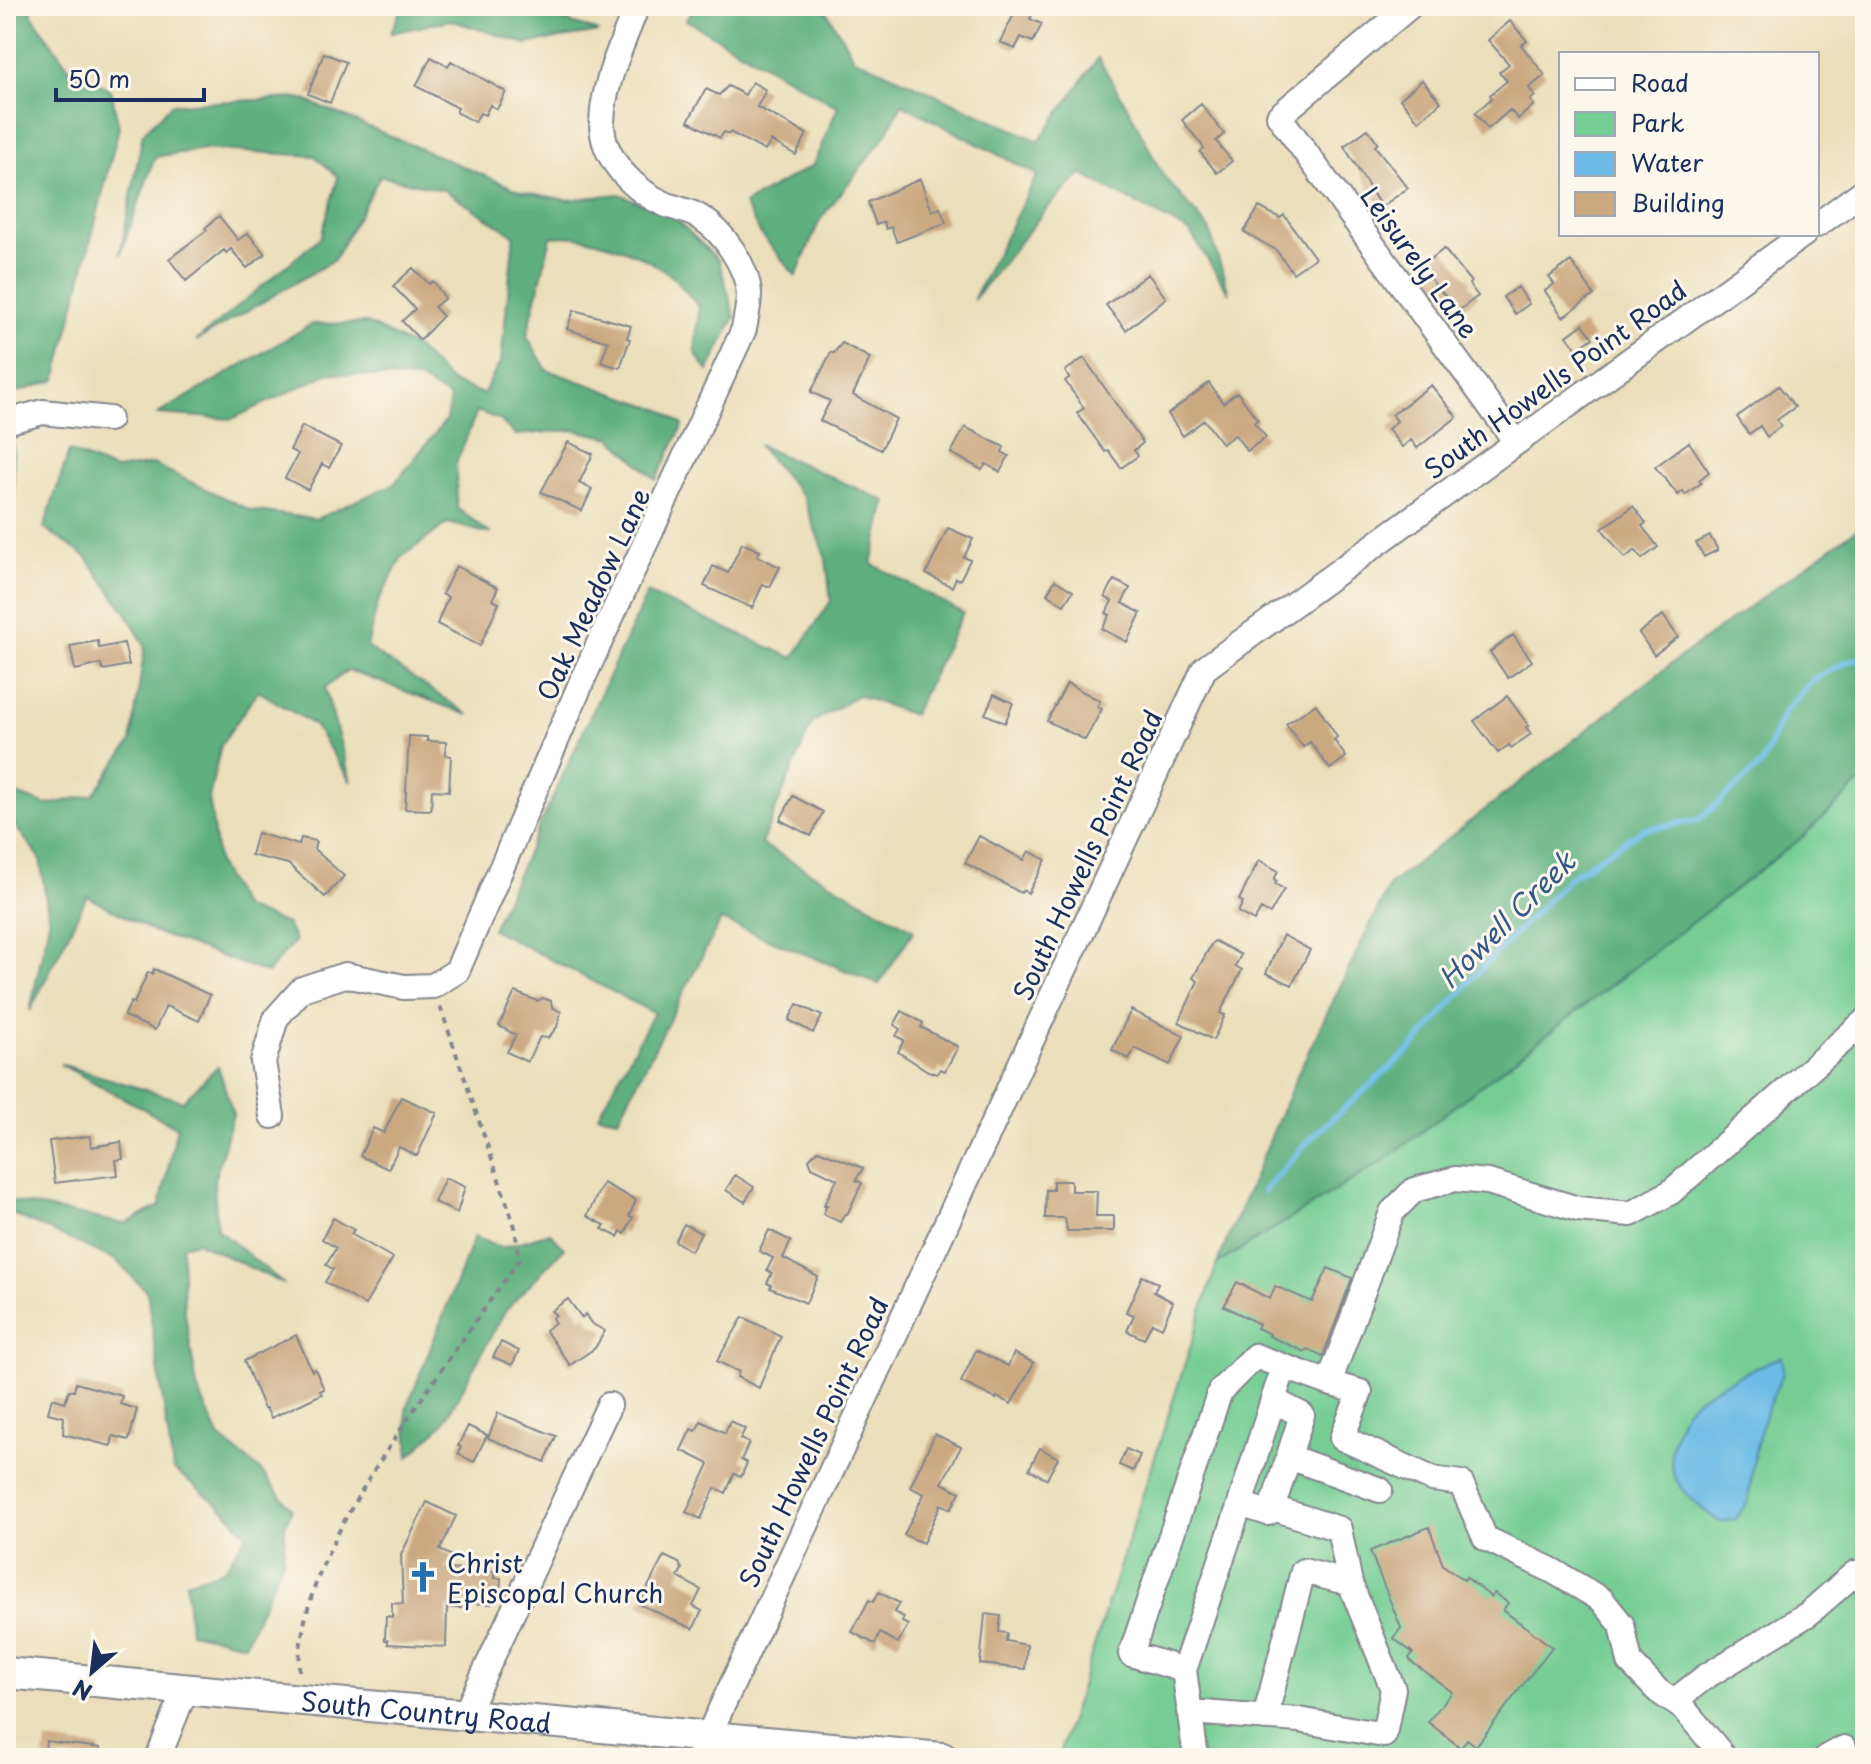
<svg xmlns="http://www.w3.org/2000/svg" width="1871" height="1764" font-family="'Playpen Sans',sans-serif">
  <rect width="100%" height="100%" fill="#fbf7ec"/>
  <filter id="ink" filterUnits="userSpaceOnUse"><feTurbulence type="fractalNoise" baseFrequency=".0125" numOctaves="2"/><feDisplacementMap in="SourceGraphic" scale="16" xChannelSelector="R" yChannelSelector="G"/><feConvolveMatrix kernelMatrix="1 2 1 2 8 2 1 2 1" color-interpolation-filters="sRGB"/></filter>
  <filter id="wash" filterUnits="userSpaceOnUse"><feTurbulence type="fractalNoise" baseFrequency=".006" numOctaves="4" result="noise"/><feDisplacementMap in="SourceGraphic" scale="32" xChannelSelector="R" yChannelSelector="G"/><feGaussianBlur stdDeviation="1.8" result="paint"/><feColorMatrix in="noise" values="0 0 0 0 0 0 0 0 0 0 0 0 0 0 0 0 0 1.4 0 .05"/><feComposite in="paint" operator="in"/></filter>
  <g filter="url(#wash)">
    <rect width="100%" height="100%" fill="#ebdeba"/>
    <path fill="#74cd94" stroke="#487e79" stroke-width="2" d="M1865 778V1758H1058L1217 1264 1386 1159 1800 839Z"/>
    <path fill="#5fb07e" stroke="#3d706e" stroke-width="2" d="M6 6H32V15L69 68 111 90 119 127 56 380 6 396Z
      M402 6H520L599 32 526 44 450 20 391 33Z
      M695 6H817L827 12 854 58 1039 141 1098 58 1130 111 1162 174 1209 229 1229 293 1190 232 1081 174 1046 209 973 300 1037 175 902 104 886 135 820 220 796 276 760 233 744 204 813 165 838 107 686 20Z
      M300 98 521 191 566 200 619 194 673 216 719 261 735 317 708 371 695 353 699 307C688 295 677 279 664 270 636 251 584 232 551 237L527 336 547 370 664 411 683 425 656 480 612 438 574 430 515 435 500 420 477 411 456 464 457 508 491 534 448 523 402 557 378 602 367 647 469 715 348 670 325 688 351 782 314 725 258 691 221 745 209 797 218 864 243 908 287 924 295 941 267 973 154 932 87 896 30 1011 49 921 40 858 15 826 6 825V790L46 805 93 795 131 742 145 646 127 614 86 557 44 528 69 451 115 470 153 464 250 510 316 519 394 484 446 420 450 398 419 379 329 373 232 419 158 414 312 324 367 323 417 348 451 382 483 394 501 361 514 235 444 190 380 176 334 260 196 341 321 237 338 177 315 156 204 149 155 157 120 255 143 133 172 104Z
      M13 439 14 494 6 501V441Z
      M758 445 886 501 872 564 963 613 913 715 858 695 812 723 761 844 914 930 879 984 721 920 618 1119 598 1115 654 1013 492 929 647 593 793 658 831 601 826 559 803 497Z
      M1865 523V778L1800 839 1386 1159 1217 1264 1299 1071 1390 884 1676 660Z
      M60 1064 183 1101 218 1066 233 1114 214 1182 217 1229 284 1284 197 1242 182 1246 184 1307 197 1388 219 1437 260 1470 292 1509 285 1526 283 1560 245 1644 190 1632 186 1582 224 1570 247 1534 220 1506 173 1469 147 1292 116 1260 6 1211V1200L125 1224 160 1206 177 1127Z
      M550 1233 564 1248 505 1311 443 1424 409 1457 406 1410 474 1237 501 1248Z"/>
    <path fill="#6cbce7" stroke="#4476a2" stroke-width="2" d="M1782 1357 1783 1373 1766 1412 1755 1451 1748 1501 1736 1519 1720 1522C1685 1497 1657 1473 1678 1427 1680 1422 1682 1415 1685 1410 1697 1394 1761 1364 1782 1357Z"/>
    <g fill="none" stroke-linecap="round" stroke-linejoin="round">
      <path stroke="#6cbce7" stroke-width="6" d="M1264 1191 1313 1136 1411 1049 1481 969 1571 876 1642 830 1699 820 1762 764 1784 712 1815 678 1851 660 1865 658"/>
    </g>
    <g id="blocks">
      <path fill="#caa981" d="M1018 6H1036L1030 19 1042 24 1033 42 1021 37 1015 49 1000 42Z
        M1510 21 1527 41 1521 45 1545 75 1529 88 1535 96 1530 100 1534 105 1518 119 1510 110 1488 129 1475 113 1492 98 1490 95 1507 81 1499 72 1509 64 1488 40Z
        M324 53 346 62 330 103 308 94Z
        M431 57 448 66 451 61 506 92 497 109 490 105 485 115 480 113 475 122 456 112 458 108 416 86Z
        M1422 80 1441 102 1419 121 1400 99Z
        M752 82 766 90 757 107 807 134 796 155 771 141 765 151 730 132 729 134 724 132 720 138 688 121 706 89 719 95 728 86 745 95Z
        M1201 104 1224 134 1216 141 1232 161 1217 173 1200 152 1204 148 1182 120Z
        M1368 129 1378 143 1375 146 1408 188 1381 207 1344 146Z
        M920 179 932 211 940 208 946 223 897 242 891 227 886 229 884 222 876 225 868 202Z
        M1259 207 1280 218 1284 215 1315 258 1293 273 1276 250 1244 232Z
        M219 216 238 240 248 233 265 254 247 268 231 249 226 253 224 250 186 281 169 259 207 230 205 228Z
        M1444 249 1471 282 1469 284 1478 296 1458 311 1420 267Z
        M1571 261 1594 295 1563 317 1545 291 1554 284 1549 277Z
        M413 268 429 284 433 281 445 298 434 307 443 316 420 340 402 321 415 309 393 286Z
        M1148 274 1166 298 1126 330 1106 305Z
        M1518 287 1529 304 1515 314 1503 297Z
        M574 310 631 326 627 338 630 339 620 368 601 362 608 342 567 329Z
        M1583 324 1593 338 1577 349 1567 336Z
        M842 343 870 358 853 395 896 419 881 450 820 421 830 401 811 392 831 352 834 353Z
        M1084 358 1143 443 1134 450 1138 456 1121 468 1108 450 1105 452 1077 413 1084 408 1065 381 1069 378 1065 371Z
        M1209 383 1223 403 1237 392 1258 420 1254 422 1266 437 1247 451 1235 435 1222 444 1204 420 1183 436 1168 414Z
        M1431 385 1457 417 1417 448 1411 440 1402 447 1388 429 1397 421 1392 415Z
        M1779 386 1795 407 1777 420 1781 426 1767 437 1760 426 1749 434 1737 417Z
        M302 426 341 446 329 468 322 464 308 490 285 478 298 454 290 450Z
        M965 427 1004 447 1002 452 1009 456 1000 472 986 464 982 470 951 453Z
        M568 442 593 454 579 483 592 489 582 511 541 492Z
        M1689 442 1709 472 1699 480 1701 483 1685 495 1683 491 1678 495 1655 467Z
        M1633 506 1646 523 1642 526 1658 547 1642 559 1635 550 1625 558 1602 529Z
        M948 528 973 539 964 557 970 560 960 580 956 578 952 587 926 574Z
        M1710 536 1718 550 1704 557 1696 543Z
        M742 543 760 551 757 556 780 567 770 587 763 584 752 608 704 586 713 566 728 573Z
        M456 566 498 588 492 600 499 603 480 646 437 624 448 597 442 594Z
        M1055 580 1073 591 1064 605 1047 594Z
        M1114 580 1130 588 1122 603 1141 613 1127 642 1102 629 1110 615 1106 613 1112 601 1105 597Z
        M1663 615 1678 637 1654 655 1639 633Z
        M1513 635 1532 661 1508 678 1490 652Z
        M98 641 99 648 124 643 129 665 103 670 101 664 75 670 70 646Z
        M1067 683 1100 701 1097 707 1102 709 1085 740 1047 721Z
        M994 694 1013 703 1005 723 985 714Z
        M1507 696 1529 726 1526 727 1531 734 1511 748 1509 745 1498 753 1474 721Z
        M1316 704 1337 737 1334 740 1346 757 1330 769 1310 742 1303 747 1286 724Z
        M409 736 427 737V741L446 742V755L451 756 449 791 432 790 431 810 405 809Z
        M793 796 823 812 811 836 780 820Z
        M257 833 299 845 301 838 316 841 314 849 344 876 325 897 288 864 251 855Z
        M979 836 1024 860 1029 851 1046 860 1028 893 1023 890 1021 893 965 863Z
        M1259 860 1278 871 1274 880 1277 881 1275 884 1284 889 1270 914 1261 909 1254 921 1238 912 1243 902 1239 900Z
        M1283 935 1310 950 1292 985 1266 973Z
        M1215 941 1241 955 1235 966 1242 970 1220 1013 1225 1015 1213 1040 1179 1022 1198 981 1193 978 1212 943Z
        M154 969 210 995 199 1021 166 1006 155 1030 124 1016 131 1002 134 1003 148 972 152 974Z
        M515 992 537 1001 543 998 551 1001 552 1007 561 1012 557 1027 548 1038 540 1037 527 1062 507 1052 516 1035 499 1026Z
        M797 1004 822 1016 813 1033 789 1020Z
        M1131 1010 1184 1036 1170 1065 1135 1048 1129 1059 1112 1050Z
        M902 1011 923 1023 921 1027 958 1047 945 1071 940 1069 937 1074 928 1071 898 1052 904 1040 896 1036 900 1029 894 1025Z
        M401 1097 437 1113 417 1156 399 1147 388 1169 360 1156 373 1128 384 1133Z
        M90 1136 91 1147 121 1142 123 1159 116 1160 118 1175 55 1183 49 1141Z
        M818 1150 863 1168 856 1180 862 1183 847 1215 845 1214 840 1222 823 1214 827 1205H824L837 1179 812 1167 809 1159Z
        M735 1175 754 1187 745 1202 726 1190Z
        M445 1178 465 1187 457 1213 434 1202Z
        M1053 1181H1071V1191H1097L1096 1216H1114V1231H1067L1065 1218H1045L1046 1190H1053Z
        M603 1183 636 1200 629 1216 633 1217 625 1234 621 1231 618 1237 602 1229 605 1225 587 1216Z
        M333 1218 354 1230 351 1234 393 1258 365 1305 325 1282 333 1269 326 1265 336 1248 322 1239Z
        M684 1224 701 1233 691 1251 675 1241Z
        M769 1230 791 1241 783 1258 818 1277 806 1303 770 1288 771 1285 767 1283 772 1273 767 1270 773 1258 759 1251Z
        M1328 1268 1352 1278 1323 1356 1307 1349 1305 1352 1269 1336 1270 1334 1257 1328 1259 1324 1224 1306 1237 1282 1270 1299 1275 1286 1312 1302Z
        M1142 1276 1158 1283 1154 1292 1173 1302 1162 1328 1152 1323 1144 1339 1127 1331 1134 1315 1126 1312Z
        M568 1299 582 1318 585 1314 591 1323 605 1331 595 1348 570 1365 545 1330 555 1323 552 1318 556 1315 551 1311Z
        M743 1317 781 1336 759 1388 737 1377 739 1372 717 1361Z
        M296 1335 312 1371 315 1369 324 1389 320 1391 322 1394 271 1418 266 1408 264 1409 244 1361Z
        M501 1342 519 1351 512 1365 493 1357Z
        M976 1350 1008 1366 1014 1353 1034 1363 1011 1404 997 1397 996 1399 961 1382Z
        M76 1383 122 1396 120 1404 137 1409 129 1440 113 1436 111 1446 63 1434 64 1417 48 1413 52 1398 65 1402 69 1390 74 1391Z
        M498 1413 556 1436 545 1462 488 1438Z
        M701 1421 725 1433 730 1421 745 1429 740 1439 749 1443 741 1460 747 1463 741 1477 734 1474 726 1493 715 1488 701 1519 686 1512 709 1464 681 1450 691 1429 696 1431Z
        M468 1426 487 1435 474 1462 458 1454 461 1447 458 1446Z
        M935 1434 961 1447 942 1483 960 1492 951 1509 941 1504 923 1543 904 1535 924 1494 910 1487Z
        M1040 1448 1058 1458 1047 1479 1029 1469Z
        M1126 1449 1140 1455 1133 1471 1119 1465Z
        M427 1502 456 1516 440 1550 452 1556 446 1569 494 1571V1578H501L500 1594 493 1593 492 1604 461 1603V1608H447L446 1647 388 1644V1640H385L386 1616 392 1617V1603L403 1604 401 1555Z
        M1429 1527 1443 1565 1464 1580 1466 1577 1491 1597 1494 1593 1508 1603 1503 1610 1552 1647 1476 1746 1467 1739 1461 1748 1428 1722 1452 1692 1412 1662 1409 1658 1413 1653 1393 1638 1401 1628 1370 1551Z
        M664 1556 679 1563 682 1569 678 1577 701 1590 693 1606 702 1611 693 1629 639 1604Z
        M879 1592 899 1603 894 1612 904 1617 902 1622 908 1625 898 1643 880 1633 875 1644 852 1632 869 1600 873 1602Z
        M985 1614 1001 1616 999 1632 1007 1633 1006 1641 1027 1645 1025 1669 980 1664Z
        M46 1741 100 1748V1758H44Z"/>
    </g>
  </g>
  <g filter="url(#ink)">
    <use href="#blocks" fill-opacity="0" stroke="#83868c" stroke-width="2"/>
    <g fill="none" stroke-linecap="round" stroke-linejoin="round">
      <defs>
        <path id="minor" d="M1410 6 1279 116 1516 442
          M1817 225 1865 190
          M6 422 43 412 109 419
          M272 1116 263 1062 276 1018 302 989 345 975 404 987 433 986 457 971 585 674 744 329C746 318 749 305 749 293 747 267 723 231 701 218 691 211 677 209 667 205 635 192 602 159 602 123 603 83 623 42 637 6
          M1329 1383 1360 1392 1342 1438 1432 1479 1461 1483 1485 1538 1553 1571 1602 1600 1622 1625 1630 1662 1658 1691 1683 1708 1725 1758
          M1289 1457 1380 1490
          M1240 1504 1273 1400
          M1270 1507 1339 1529 1350 1583
          M1184 1670 1131 1654 1220 1391 1255 1356 1329 1383 1392 1212 1414 1190 1455 1179 1488 1182 1578 1209 1631 1214 1671 1192 1865 1021
          M1674 1701 1705 1677 1808 1614 1855 1573
          M1189 1712 1299 1720 1384 1735 1393 1689 1350 1583 1303 1571 1265 1718
          M464 1717 609 1405
          M158 1758 186 1688
          M698 1758 1204 669 1804 234
          M1196 1758 1184 1670 1240 1504 1268 1513 1277 1493 1302 1415 1273 1400 1284 1367
          M1826 1758 1844 1748"/>
        <g id="major">
          <path id="s1" d="M6 1673 942 1758"/>
        </g>
      </defs>
      <use href="#minor" stroke="#83868c" stroke-width="28"/>
      <use href="#major" stroke="#83868c" stroke-width="34"/>
      <path stroke="#83868c" stroke-width="4" stroke-dasharray="6 6" stroke-linecap="butt" d="M299 1671C299 1578 364 1485 413 1411 448 1360 483 1310 519 1260L515 1227 439 1003"/>
      <use href="#minor" stroke="#fff" stroke-width="24"/>
      <use href="#major" stroke="#fff" stroke-width="30"/>
    </g>
  </g>
  <defs>
    <symbol id="church-bare" viewBox="-9 -9 18 18"><path d="M-1.2-6h2.4v3.5h3.3v2.4h-3.3V6h-2.4V-.1h-3.3v-2.4h3.3Z" fill="#1f6fb2" stroke="#fbf7ec" stroke-width="2.5" paint-order="stroke"/></symbol>
  </defs>
  <g fill-rule="evenodd">
    <use href="#church-bare" x="401" y="1555" width="44" height="44"/>
  </g>
  <g text-anchor="middle" dominant-baseline="central" stroke-width="6" stroke-linejoin="round" paint-order="stroke">
    <g font-size="26" fill="#1b2f5e" stroke="#fbf7ec">
      <text transform="translate(1420 262) rotate(54)">Leisurely Lane</text>
      <text transform="translate(1555 379) rotate(-36)">South Howells Point Road</text>
      <text transform="translate(593 594) rotate(-65)">Oak Meadow Lane</text>
      <text transform="translate(1087 855) rotate(-65)">South Howells Point Road</text>
      <text transform="translate(813 1442) rotate(-65)">South Howells Point Road</text>
      <text stroke="none"><textPath href="#s1" startOffset="422">South Country Road</textPath></text>
    </g>
    <g font-size="26" fill="#1b2f5e" stroke="#fbf7ec" text-anchor="start">
      <text x="447" y="1562">Christ<tspan x="447" dy="30">Episcopal Church</tspan></text>
    </g>
    <g font-size="28" font-style="italic" fill="#335987" stroke="#fbf7ec">
      <text transform="translate(1506 919) rotate(-45)">Howell Creek</text>
    </g>
  </g>
  <rect width="1871" height="1764" fill="none" stroke="#fbf7ec" stroke-width="32"/>
  <rect x="1559" y="52" width="260" height="184" fill="#fbf7ec" stroke="#a1a7b3" stroke-width="2"/>
  <rect x="1575" y="78" width="40" height="12" fill="#ffffff" stroke="#a1a7b3" stroke-width="2"/>
  <text x="1631" y="92" font-size="24" fill="#1b2f5e">Road</text>
  <rect x="1575" y="112" width="40" height="24" fill="#74cd94" stroke="#a1a7b3" stroke-width="2"/>
  <text x="1631" y="132" font-size="24" fill="#1b2f5e">Park</text>
  <rect x="1575" y="152" width="40" height="24" fill="#6cbce7" stroke="#a1a7b3" stroke-width="2"/>
  <text x="1631" y="172" font-size="24" fill="#1b2f5e">Water</text>
  <rect x="1575" y="192" width="40" height="24" fill="#caa981" stroke="#a1a7b3" stroke-width="2"/>
  <text x="1631" y="212" font-size="24" fill="#1b2f5e">Building</text>
  <g transform="translate(92 1672) rotate(208)" stroke="#fbf7ec" stroke-width="6" paint-order="stroke">
  <path d="M0-6L14 30L0 20L-14 30Z" fill="#1b2f5e"/>
  <text y="-12" font-size="22" font-weight="bold" text-anchor="middle" fill="#1b2f5e">N</text>
  </g>
  <path d="M56 88v12h148v-12" fill="none" stroke="#1b2f5e" stroke-width="4"/>
  <text x="68" y="88" font-size="24" fill="#1b2f5e" stroke="#fbf7ec" stroke-width="6" paint-order="stroke">50 m</text>
</svg>
